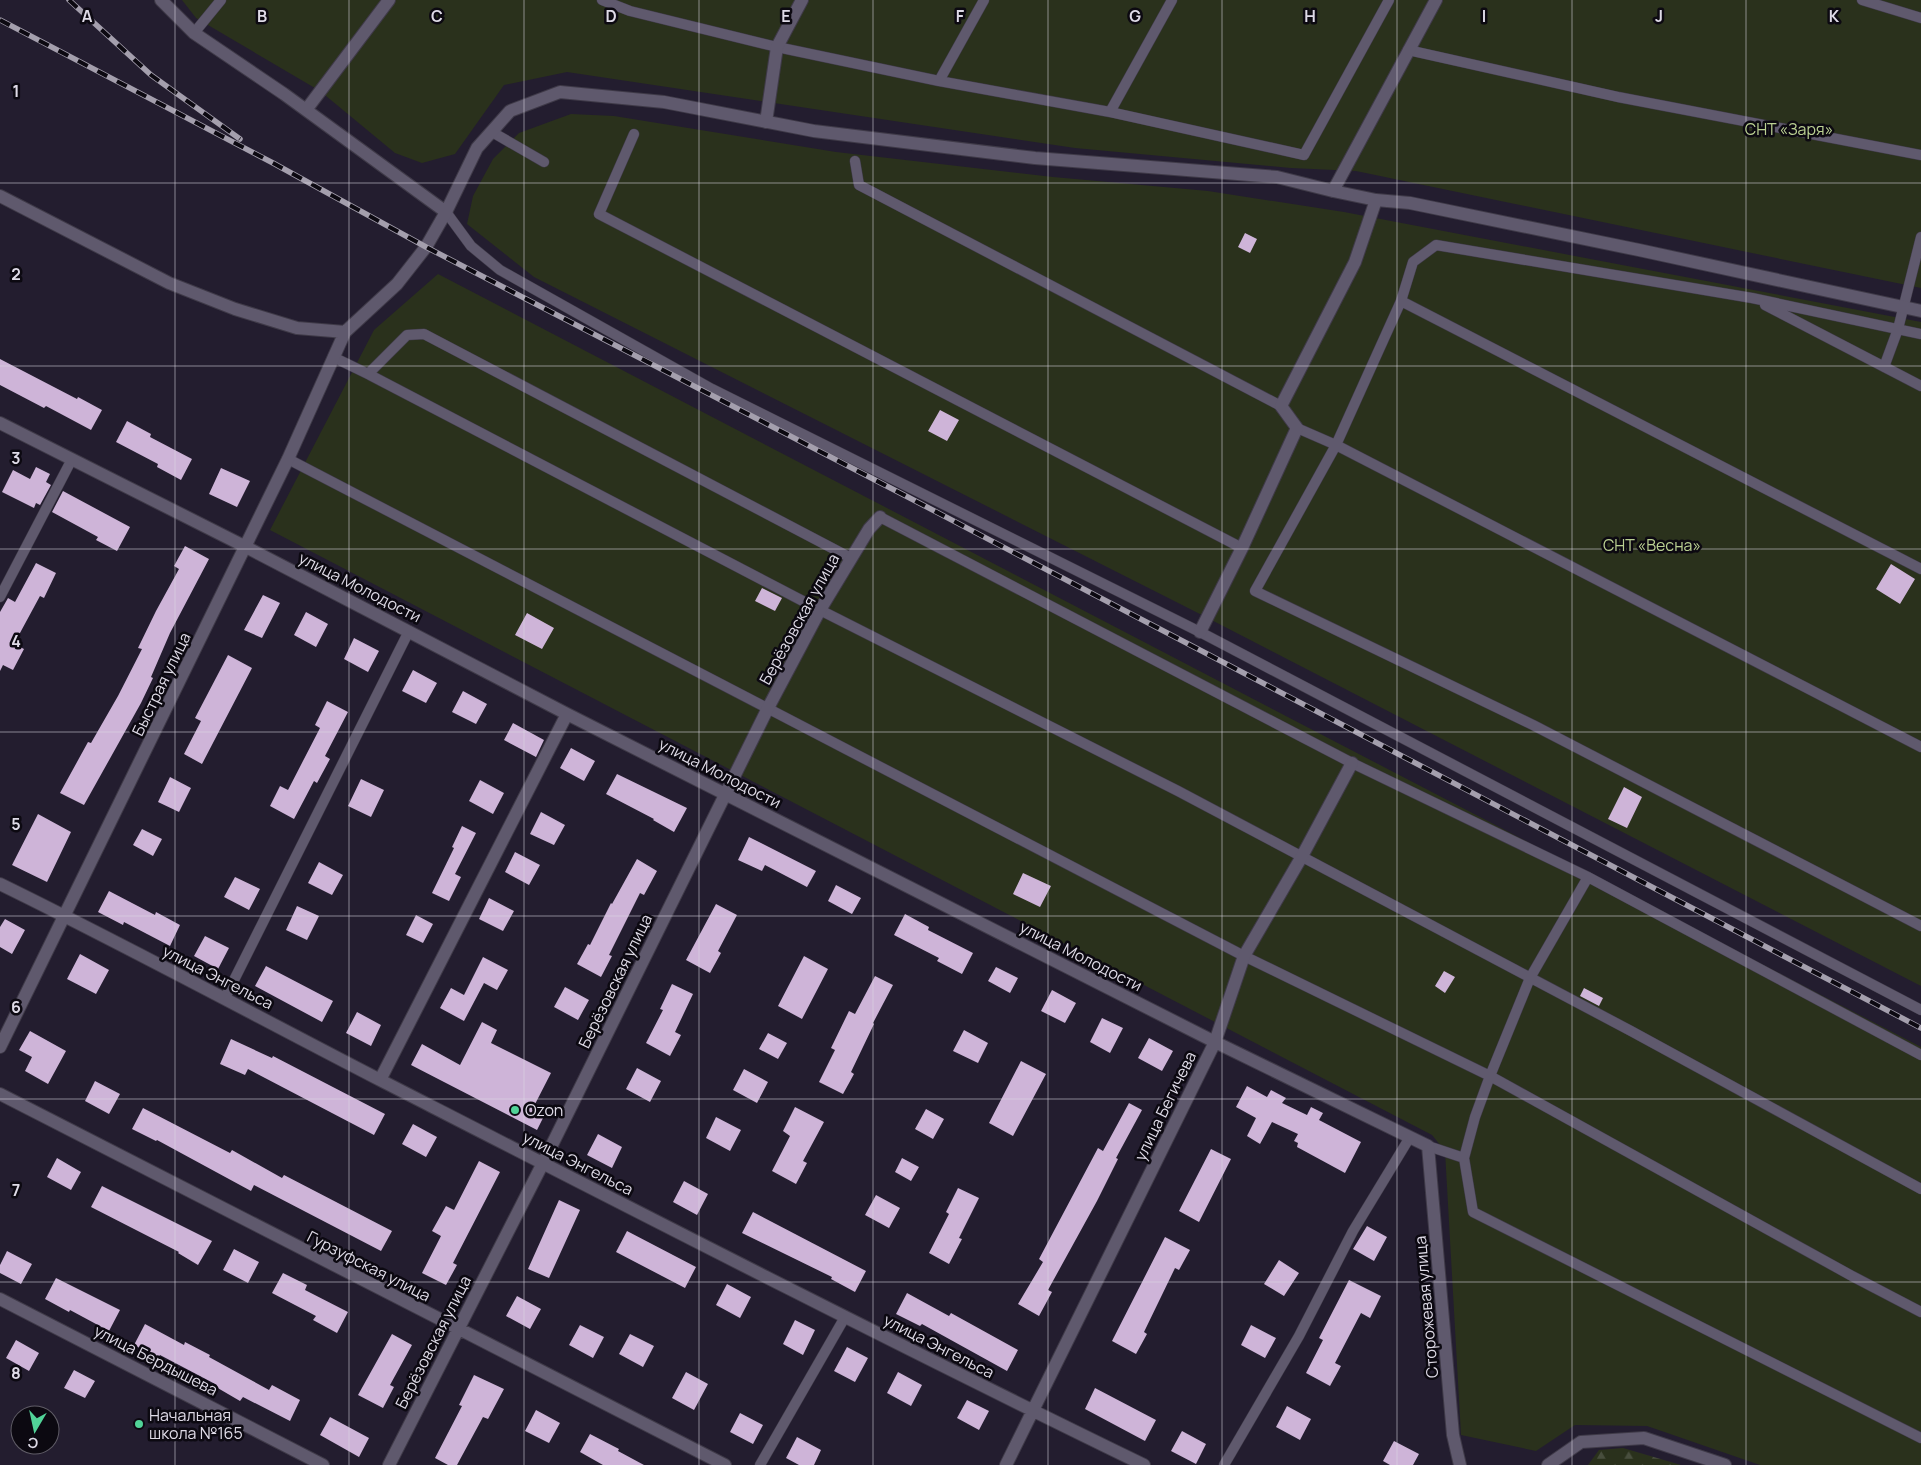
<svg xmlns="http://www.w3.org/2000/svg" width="1921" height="1465" font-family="Manrope,sans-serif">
  <defs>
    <pattern id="forest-firs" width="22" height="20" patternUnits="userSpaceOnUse" patternTransform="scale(1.25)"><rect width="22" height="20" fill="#2a311c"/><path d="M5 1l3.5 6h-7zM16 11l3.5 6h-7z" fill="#484e3d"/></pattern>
  </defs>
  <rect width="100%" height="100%" fill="#231d2f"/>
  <path fill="url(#forest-firs)" d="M1623 1448 1681 1465H1588L1599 1450Z"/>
  <path fill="#2a311c" d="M182 0H1921V288L1356 171 1291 168 1075 148 567 72 504 85 455 154 422 163 395 153 320 91 196 18Z
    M571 114 614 116 836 152 1053 177 1208 191 1344 212 1921 322V986L1194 611 534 277 467 224 473 196 493 159 519 133Z
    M438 274 1921 1047V1465H1760L1647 1426 1575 1425 1536 1451 1461 1435 1445 1151 1432 1135 270 530 374 330Z"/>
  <path fill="#ceb4d8" d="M1245 233 1257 239 1250 253 1238 247Z
    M0 359 77 399 78 397 102 410 91 430 46 406 44 408 0 385Z
    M940 410 959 420 947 441 928 431Z
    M127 421 151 434 150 437 192 459 181 480 157 467 158 464 116 442Z
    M36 467 50 474 46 482 51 485 40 505 36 503 34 508 2 492 13 470 30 479Z
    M221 468 250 481 237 507 209 494Z
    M63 491 130 527 117 551 96 540 98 537 52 512Z
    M185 546 209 559 170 633 151 677 153 678 141 703 84 805 60 793 88 742 91 743 118 696 142 649 138 648 156 611 179 569 174 566Z
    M36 563 56 573 44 598 40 596 14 644 24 649 13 670 3 665 0 671V612L8 598 15 602Z
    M1891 564 1915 579 1900 604 1876 589Z
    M762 588 782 598 775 611 755 601Z
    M263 595 280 603 262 638 244 630Z
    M306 612 328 624 316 647 294 635Z
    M527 613 554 628 542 649 515 635Z
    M354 638 379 651 368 672 344 659Z
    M228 655 252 668 202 764 184 754 201 721 195 718Z
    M413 670 437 683 426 703 402 691Z
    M463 691 487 704 476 724 452 712Z
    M327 701 348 712 325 756 330 759 317 783 314 781 294 819 270 806 280 786 288 790 320 728 315 725Z
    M513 723 544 740 536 757 504 740Z
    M571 748 595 761 584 781 560 768Z
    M617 774 687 808 674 832 653 820 654 819 606 794Z
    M170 777 191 788 179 812 158 802Z
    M361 779 384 790 371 817 348 806Z
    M480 780 504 793 493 814 469 801Z
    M1624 787 1642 797 1627 828 1608 819Z
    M541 812 565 825 554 845 530 834Z
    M38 814 71 832 47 882 12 865Z
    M462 826 476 833 455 874 461 877 449 901 432 893 454 848 452 847Z
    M142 829 162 839 153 856 133 845Z
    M749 837 816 871 807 887 765 865 762 871 738 860Z
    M515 852 540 865 529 885 505 872Z
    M637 859 657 871 644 895 640 893 609 955 612 956 601 977 577 964 588 944 590 945 611 903 612 904Z
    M319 862 343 875 332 895 308 883Z
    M1023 873 1051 886 1040 907 1013 894Z
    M235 877 260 889 249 910 224 897Z
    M836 885 861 898 852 914 828 901Z
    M109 891 155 915 156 912 180 925 170 946 124 922 123 925 98 912Z
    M489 898 514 911 503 931 479 919Z
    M716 904 737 915 718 951 721 953 710 973 686 960Z
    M297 906 319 916 307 940 286 930Z
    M905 914 929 927 928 930 973 953 962 974 937 961 939 958 894 935Z
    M416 915 433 924 423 943 406 935Z
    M5 919 25 930 12 954 0 947V927Z
    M205 936 229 948 218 969 194 956Z
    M80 954 109 970 96 994 67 979Z
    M804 956 828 969 802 1019 778 1006Z
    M483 957 508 970 497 990 484 983 464 1021 440 1008 451 988 464 995Z
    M266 966 333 1001 322 1022 255 986Z
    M996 967 1018 978 1010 993 988 981Z
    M1444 971 1455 977 1445 993 1435 986Z
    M875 976 893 985 873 1023 874 1024 851 1072 854 1074 843 1094 819 1082 835 1050 831 1048 849 1011 855 1014Z
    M672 984 693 994 675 1032 681 1035 670 1056 646 1043 663 1010 660 1009Z
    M565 987 589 1000 578 1020 554 1007Z
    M1584 988 1603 998 1599 1006 1580 996Z
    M1052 990 1076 1003 1065 1023 1041 1011Z
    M357 1012 381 1025 371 1046 346 1033Z
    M1102 1018 1123 1028 1110 1053 1090 1042Z
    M482 1022 497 1030 491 1043 551 1073 532 1110 544 1116 537 1130 411 1065 422 1044 460 1065Z
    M964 1030 988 1043 978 1063 953 1051Z
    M30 1031 66 1051 48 1084 25 1071 32 1057 19 1050Z
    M768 1033 787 1043 778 1059 759 1049Z
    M1149 1038 1173 1051 1162 1071 1138 1058Z
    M231 1039 272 1058 273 1056 385 1114 374 1135 248 1069 245 1075 220 1064Z
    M1021 1061 1046 1074 1013 1136 989 1123Z
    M637 1068 661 1081 650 1102 626 1089Z
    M744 1069 768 1082 757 1103 733 1090Z
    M95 1081 120 1094 109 1114 85 1101Z
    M1247 1086 1267 1097 1271 1090 1286 1098 1282 1103 1307 1115 1311 1107 1323 1113 1319 1120 1361 1142 1345 1173 1297 1147 1298 1143 1294 1141 1298 1134 1272 1122 1260 1144 1247 1136 1256 1118 1236 1107Z
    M1129 1103 1142 1110 1116 1158 1118 1159 1097 1201 1048 1290 1052 1292 1039 1316 1018 1304 1043 1262 1039 1259 1098 1148 1103 1151Z
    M795 1107 824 1122 803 1161 807 1163 796 1184 772 1171 790 1136 783 1131Z
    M143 1108 230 1153 232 1150 282 1178 284 1175 392 1231 381 1251 254 1185 251 1191 157 1140 156 1141 132 1129Z
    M926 1109 944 1119 933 1139 915 1129Z
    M716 1117 741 1130 730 1151 706 1138Z
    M413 1124 437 1137 426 1157 402 1144Z
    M598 1134 622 1147 612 1168 587 1155Z
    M1211 1149 1231 1159 1199 1222 1179 1211Z
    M57 1158 81 1172 71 1190 47 1177Z
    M902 1158 919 1167 911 1181 895 1172Z
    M479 1161 500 1172 453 1263 457 1265 446 1285 422 1273 441 1236 432 1231 446 1206 454 1210Z
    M684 1181 708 1194 697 1215 673 1202Z
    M102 1186 212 1241 198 1265 178 1253 179 1252 91 1207Z
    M958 1188 979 1198 959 1238 962 1239 949 1264 929 1253 949 1214 946 1212Z
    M876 1195 900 1208 889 1228 865 1215Z
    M559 1200 580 1210 549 1278 528 1269Z
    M753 1212 866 1271 855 1292 831 1279 832 1277 742 1233Z
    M1367 1226 1387 1237 1374 1261 1353 1249Z
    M627 1231 696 1267 685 1288 616 1252Z
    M1165 1237 1190 1250 1179 1270 1175 1268 1144 1332 1147 1334 1136 1354 1112 1341Z
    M234 1249 259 1262 248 1283 223 1270Z
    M7 1251 32 1264 21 1284 0 1273V1265Z
    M1279 1260 1299 1273 1284 1296 1264 1284Z
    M283 1273 307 1285 305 1290 348 1312 337 1333 313 1320 316 1316 272 1293Z
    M56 1278 120 1310 109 1331 70 1310 69 1312 45 1299Z
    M1349 1280 1381 1296 1370 1318 1361 1313 1335 1363 1341 1366 1330 1386 1306 1373 1323 1340 1319 1338Z
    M727 1284 751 1297 740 1318 716 1305Z
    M907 1293 949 1316 951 1313 1018 1350 1007 1371 922 1324 920 1326 896 1314Z
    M517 1296 541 1309 530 1329 506 1316Z
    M795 1320 815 1330 803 1355 783 1344Z
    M145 1324 184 1345 185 1342 210 1355 209 1357 269 1390 272 1385 300 1400 290 1421 243 1397 240 1401 216 1387 217 1385 160 1355 158 1358 134 1345Z
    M580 1325 604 1337 593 1358 569 1345Z
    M1251 1325 1276 1338 1265 1358 1241 1345Z
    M392 1334 412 1345 390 1385 394 1387 383 1408 358 1395Z
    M630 1334 654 1346 643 1367 619 1354Z
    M16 1340 39 1353 29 1371 6 1358Z
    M847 1347 868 1358 855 1382 834 1371Z
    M74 1370 95 1381 85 1398 64 1388Z
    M686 1372 708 1384 694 1410 672 1398Z
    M898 1372 922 1385 911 1406 887 1393Z
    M474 1375 504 1389 488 1419 483 1417 457 1465H448L435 1458 462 1406 459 1405Z
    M1095 1388 1156 1420 1145 1441 1085 1409Z
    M967 1400 989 1411 979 1430 957 1418Z
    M1287 1406 1311 1419 1300 1440 1276 1427Z
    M536 1410 560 1423 549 1443 525 1431Z
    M740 1413 763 1425 753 1444 730 1432Z
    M330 1417 369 1438 359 1457 320 1435Z
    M1182 1431 1206 1444 1196 1464 1171 1451Z
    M590 1434 619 1449 618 1451 644 1465H603L580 1452Z
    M797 1437 821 1450 814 1465H799L786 1458Z
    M1394 1441 1419 1454 1413 1465H1390L1383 1461Z"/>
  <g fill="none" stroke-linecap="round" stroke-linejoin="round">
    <defs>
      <path id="lane" d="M602 0 630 11 777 47 939 81 1110 112 1304 155 1389 0
        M1862 0 1921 18
        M194 33 221 0
        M1408 50 1618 97 1921 155
        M939 81 984 0
        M1110 112 1172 0
        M492 132 544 162
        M634 134 599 214 1242 548
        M855 161 859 185 1281 406
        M446 212 471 246 500 270 712 389 1200 632 1921 1010
        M1401 301 1921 569
        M1765 305 1921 386
        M1921 334 1752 298 1436 245 1413 262 1401 301 1336 445 1255 591 1533 725 1921 926
        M333 357 368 374 820 610 1178 791 1631 1031 1921 1189
        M1884 367 1898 329 1921 237
        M368 374 407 335 424 334 851 558
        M1297 428 1336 445 1921 747
        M288 459 1244 956 1490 1076 1852 1276 1921 1312
        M880 517 1352 763 1588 877 1921 1055
        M0 597 72 459
        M225 998 409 631
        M1428 1146 1464 1158 1473 1212 1921 1438
        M1464 1158 1475 1117 1490 1076 1530 978 1588 877
        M760 1465 845 1317
        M1224 1465 1299 1336 1353 1231 1410 1137"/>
      <path id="street" d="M161 0 194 33 284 94 446 212
        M306 110 389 0
        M766 122 777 47 802 0
        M1333 191 1436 0
        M0 196 169 283 235 309 297 328 345 332 397 284 426 247 446 212 477 148 510 111 560 92 664 102 814 131 1035 158 1277 177 1333 191 1376 200 1410 203 1639 250 1921 311
        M0 423 246 547 567 714 1215 1042 1428 1146 1453 1435 1460 1465
        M1200 632 1242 548 1297 428 1281 406 1355 262 1376 200
        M0 884C129 947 256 1016 384 1082 636 1211 889 1341 1144 1465
        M0 1047 288 459 345 332
        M380 1080 567 714
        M0 1094 725 1465
        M389 1465 543 1163 768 708 820 610 869 529 880 517
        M1006 1465 1215 1042 1244 956 1301 858 1352 763
        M1548 1465 1581 1442 1644 1438 1725 1465"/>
      <path id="secondary" d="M0 1299 323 1465"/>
    </defs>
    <use href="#lane" stroke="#3f3a48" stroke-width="11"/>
    <use href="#street" stroke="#3f3a48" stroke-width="14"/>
    <use href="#secondary" stroke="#3f3a48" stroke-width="14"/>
    <use href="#lane" stroke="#5f596d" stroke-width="10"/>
    <use href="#street" stroke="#5f596d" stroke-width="12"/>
    <use href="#secondary" stroke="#5f596d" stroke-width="12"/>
    <defs>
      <path id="rail" d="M69 0 151 75 240 139
        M0 20 273 163 426 247 904 495 1921 1028"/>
    </defs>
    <use href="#rail" stroke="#a49fad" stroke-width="5.5"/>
    <use href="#rail" stroke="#0c0911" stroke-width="4" stroke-dasharray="11" stroke-linecap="butt"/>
  </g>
  <path fill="none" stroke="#dfdbe7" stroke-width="1" stroke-opacity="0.55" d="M175 0V1465M349 0V1465M524 0V1465M699 0V1465M873 0V1465M1048 0V1465M1222 0V1465M1397 0V1465M1572 0V1465M1746 0V1465M0 183H1921M0 366H1921M0 549H1921M0 732H1921M0 916H1921M0 1099H1921M0 1282H1921"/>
  <g fill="#51d398" stroke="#0c0911" stroke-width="2">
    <circle cx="515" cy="1110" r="5"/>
    <circle cx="139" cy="1424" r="5"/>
  </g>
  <g text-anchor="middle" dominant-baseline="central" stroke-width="5" stroke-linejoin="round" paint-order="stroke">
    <g font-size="16" fill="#bbd192" stroke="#0c0911">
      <text x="1789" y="129">СНТ «Заря»</text>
      <text x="1652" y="545">СНТ «Весна»</text>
    </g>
    <g font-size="16" fill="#dfdbe7" stroke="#0c0911">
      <text transform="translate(360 587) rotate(27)">улица Молодости</text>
      <text transform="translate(799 619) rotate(-61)">Берёзовская улица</text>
      <text transform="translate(161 684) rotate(-64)">Быстрая улица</text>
      <text transform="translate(720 773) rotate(27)">улица Молодости</text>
      <text transform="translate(1081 956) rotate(27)">улица Молодости</text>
      <text transform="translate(218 977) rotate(27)">улица Энгельса</text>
      <text transform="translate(615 981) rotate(-64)">Берёзовская улица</text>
      <text transform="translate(1165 1106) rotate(-64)">улица Бегичева</text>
      <text transform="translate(578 1163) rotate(27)">улица Энгельса</text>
      <text transform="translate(369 1266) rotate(27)">Гурзуфская улица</text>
      <text transform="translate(1426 1307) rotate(-95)">Сторожевая улица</text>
      <text transform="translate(433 1342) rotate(-63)">Берёзовская улица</text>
      <text transform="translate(939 1346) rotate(27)">улица Энгельса</text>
      <text transform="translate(156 1360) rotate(27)">улица Бердышева</text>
    </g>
    <g font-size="16" fill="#dfdbe7" stroke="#0c0911" text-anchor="start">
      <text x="525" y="1110">Ozon</text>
      <text x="149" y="1415">Начальная<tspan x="149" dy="18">школа №165</tspan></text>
    </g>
  </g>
  <g font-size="16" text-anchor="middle" font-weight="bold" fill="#dfdbe7" stroke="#0c0911" stroke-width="5" stroke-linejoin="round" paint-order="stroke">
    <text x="87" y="22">A</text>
    <text x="262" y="22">B</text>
    <text x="437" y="22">C</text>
    <text x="611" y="22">D</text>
    <text x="786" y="22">E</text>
    <text x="960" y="22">F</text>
    <text x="1135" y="22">G</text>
    <text x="1310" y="22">H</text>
    <text x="1484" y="22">I</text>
    <text x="1659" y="22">J</text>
    <text x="1834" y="22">K</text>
    <text x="16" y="97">1</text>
    <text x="16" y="280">2</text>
    <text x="16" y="464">3</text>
    <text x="16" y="647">4</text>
    <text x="16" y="830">5</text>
    <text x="16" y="1013">6</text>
    <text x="16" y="1196">7</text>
    <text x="16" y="1379">8</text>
  </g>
  <g transform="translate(35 1430) rotate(189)"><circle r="24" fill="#0c0911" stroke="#605d67"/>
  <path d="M0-4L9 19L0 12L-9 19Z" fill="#51d398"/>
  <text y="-8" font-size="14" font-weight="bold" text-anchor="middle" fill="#dfdbe7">С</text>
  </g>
</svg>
